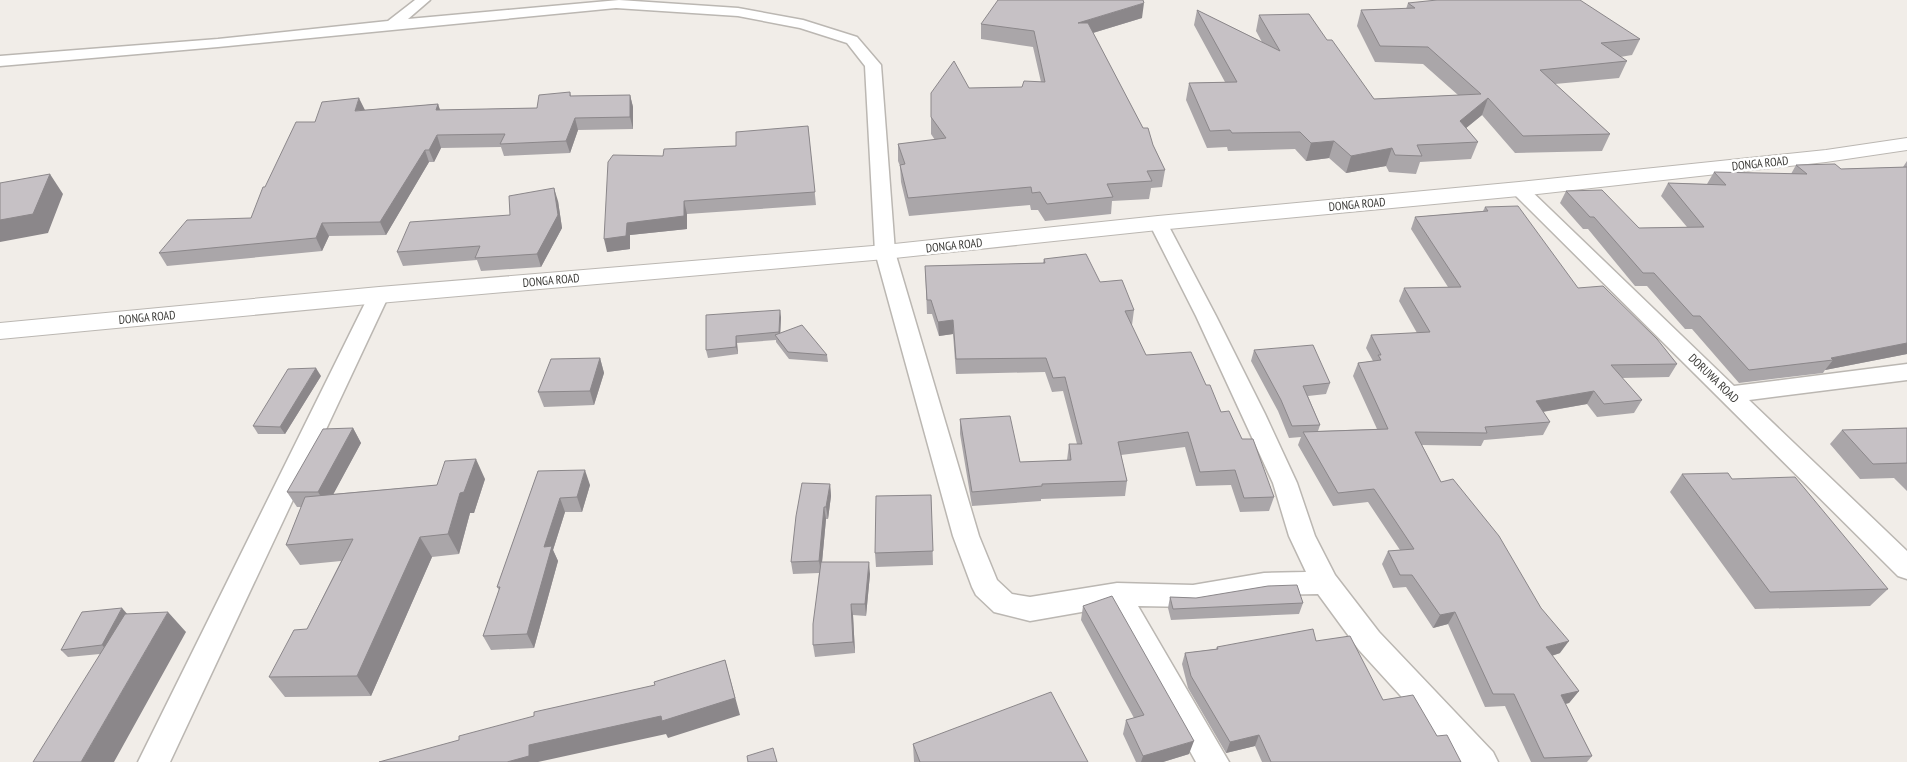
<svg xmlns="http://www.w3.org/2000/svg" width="1907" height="762" font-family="'PT Sans Narrow',sans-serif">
  <rect width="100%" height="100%" fill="#f1ede8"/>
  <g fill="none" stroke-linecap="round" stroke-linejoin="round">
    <defs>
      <path id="street" d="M415 0H430L408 19 619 0 738 8 803 20 857 37 881 65 895 252 979 536 997 580 1012 594 1030 597 1117 583 1193 585 1264 573 1306 572 1289 536 1273 483 1196 316 1149 223 1151 219 1158 217 1165 219 1216 316 1265 414 1297 483 1315 536 1335 575 1379 632 1493 752 1498 762H1461L1359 650 1318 594 1264 595 1193 607 1138 606 1229 762H1196L1110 607 1030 621 994 612 976 595 972 587 953 536 875 252 865 66 847 43 800 28 738 16 616 8 218 47 0 66V56L218 39 388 21Z
        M1519 184 1525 185 1734 386 1907 364V380L1749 400 1907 551V579L1898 576 1513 193 1510 189 1513 185Z
        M379 289 386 290 389 295 170 762H138L369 295 372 290Z"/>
      <path id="secondary" d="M1907 138V150L1826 162 1519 196 1158 230 885 259 379 303 0 339V323L379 287 885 245 1158 216 1519 182 1826 150Z"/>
    </defs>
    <use href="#street" stroke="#bbb7b2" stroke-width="3"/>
    <use href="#secondary" stroke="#bbb7b2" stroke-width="2"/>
    <use href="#street" fill="#fff" fill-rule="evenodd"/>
    <use href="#secondary" fill="#fff" fill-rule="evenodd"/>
  </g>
  <path fill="#aaa6a9" d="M1408 3 1640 39 1632 55 1620 57 1627 61 1619 78 1555 84 1610 134 1602 151 1515 153 1482 115 1466 128 1478 142 1471 159 1420 162 1416 174 1389 172 1386 166 1346 173 1329 158 1306 161 1295 149 1228 151 1227 147 1207 148 1186 100 1189 83 1225 82 1194 25 1197 10 1262 42 1256 31 1259 15 1327 40 1374 99 1458 95 1423 64 1375 62 1357 26 1361 10 1406 9Z
    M1142 18 1093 33 1143 128 1153 145 1165 170 1162 187 1151 188 1149 199 1112 201 1111 214 1045 221 1038 210H1031L1030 205 909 216 901 182 900 166 898 161V144L935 140 931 134V93L969 88 1022 87 1041 82 1033 47 981 39V24Z
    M570 92 571 96 630 95 633 107V129L578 130 570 153 504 156 501 147 441 148 434 162H429L386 235 329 236 322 251 167 266 159 253 251 218 315 122 364 110 438 104 440 110 537 108Z
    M808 126 816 205 687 214V229L630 235V249L607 252 663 156 736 146Z
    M1907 161V354L1825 370 1823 373 1739 383 1692 329H1685L1647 286H1635L1588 229H1583L1560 203 1566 191 1639 228 1687 227 1661 196 1668 183 1707 184 1714 172 1791 174 1796 165 1841 169 1903 167Z
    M558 201 562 228 541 267 481 271 477 260 403 266 397 252 510 215Z
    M1485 207 1578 288 1677 364 1669 377 1622 378 1642 400 1634 413 1597 417 1587 404 1543 412 1550 422 1543 435 1484 440 1481 446 1422 445 1441 482 1560 653 1552 656 1579 691 1569 703 1565 704 1592 756 1587 762H1531L1505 706 1485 707 1448 624 1433 628 1406 587 1393 588 1382 564 1388 551 1400 550 1368 502 1333 506 1298 445 1301 437 1289 438 1278 411 1251 361 1254 350 1330 383 1326 394 1308 396 1320 425 1318 431 1377 429 1353 376 1358 363 1373 361 1366 348 1371 335 1417 333 1399 301 1404 288 1448 287 1411 229 1415 217 1483 211Z
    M1044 259 1100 282 1134 310 1132 325H1131L1146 355 1206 385 1221 412 1242 439 1274 497 1269 511 1240 512 1231 485 1196 486 1185 447 1121 455 1127 481 1125 496 1041 499V501L972 506 960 434V419L1020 462 1067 460 1069 444H1077L1063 391 1052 392 1045 372 956 374 953 334 939 336 932 314H927L925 266 1043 263Z
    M706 315 781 317 780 333 827 355 828 362 789 359 776 342V340L737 343 738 354 708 358 706 350Z
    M600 358 604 373 594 405 544 407 538 392Z
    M321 376 285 434H258L253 426Z
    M353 428 361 443 333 494 437 485 485 479 474 513H470L459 554 432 557 371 696 285 697 269 677 307 629 341 561 300 565 286 545 301 507H297L287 492Z
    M1907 428V491L1894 478 1860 479 1830 444 1842 430Z
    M538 471 590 485 582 512H565L553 550 558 561 534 648 491 650 483 636 499 590 497 587Z
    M1682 474 1732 479 1888 589 1870 606 1755 609 1670 492Z
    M830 484 831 496 828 519H826L822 562 870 574 866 616 853 615 855 653 815 657 813 645 819 573 793 574 791 562Z
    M931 495 933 565 876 567 875 553Z
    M1170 597 1303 603 1299 614 1171 620 1168 608Z
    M1083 606 1189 754 1163 762H1136L1123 734 1126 720 1134 718 1081 620Z
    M127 614 186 632 100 654 68 657 61 650Z
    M1316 641 1383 700 1437 736 1461 762H1262L1255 746 1226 753 1188 688 1182 664 1185 653 1216 649 1217 647Z
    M913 744 1088 762H914Z"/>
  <path fill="#8b878a" d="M1144 3 1142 18 1076 38 1078 23Z
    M630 95 633 107V129L630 117Z
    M359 98 365 110 355 111Z
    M1488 98 1482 115 1454 138 1460 121Z
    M438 104 442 116 436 110Z
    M575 118 578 130 570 153 566 141Z
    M437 135 441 148 434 162 429 150Z
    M1334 141 1329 158 1306 161 1311 143Z
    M1392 148 1386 166 1346 173 1351 156Z
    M425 150 429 162 386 235 380 222Z
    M50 174 63 194 48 233 0 242V220Z
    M554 188 558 201 562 228 541 267 537 254Z
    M684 201 687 214V229L630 235V249L607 252 604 239 627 223Z
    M322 223 329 236 322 251 316 238Z
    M780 310 781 317 780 339 779 332Z
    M953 320V334L939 336 938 322Z
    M736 336 737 343 738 354 736 347Z
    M1907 343V354L1825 370 1833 360 1831 358Z
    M600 358 604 373 594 405 590 391Z
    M316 368 321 376 285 434 280 427Z
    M1594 391 1587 404 1529 414 1536 401Z
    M353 428 361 443 327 506 318 492Z
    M476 459 485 479 474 513H470L459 554 448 534 460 493Z
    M585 470 590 485 582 512 577 497Z
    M830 484 831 496 828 519 826 507Z
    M560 498 565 512 553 550 558 561 534 648 527 634 544 547Z
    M824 507 826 519 821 573 819 561Z
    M420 537 432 557 371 696 357 676Z
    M869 562 870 574 866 616 865 604Z
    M851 604 853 615 855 653 853 642Z
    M122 608 129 616 109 653 102 645Z
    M168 612 186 632 114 762H81Z
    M1455 612 1448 624 1433 628 1440 615Z
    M1569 641 1560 653 1538 660 1546 647Z
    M725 660 740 715 668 738 666 734 538 762H507L529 745Z
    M1579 691 1569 703 1552 707 1561 695Z
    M1259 735 1255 746 1226 753 1230 742Z
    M1194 741 1189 754 1163 762H1141L1143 756Z"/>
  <path fill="#c6c1c5" stroke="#8b878a" d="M998 0H1143L1144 3 1078 23H1088L1143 128H1148L1153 145 1165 170 1147 171 1152 181 1107 184 1113 197 1047 204 1040 192 1032 193 1031 187 908 198 900 165 905 164 898 144 946 138 931 117V93L954 61 969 88 1022 87 1024 81 1045 82 1034 31 981 24Z
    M1437 0H1580L1640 39 1601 43 1627 61 1540 70 1610 134 1523 136 1488 98 1460 121 1478 142 1417 145 1422 156 1395 155 1392 148 1351 156 1334 141 1311 143 1300 132 1232 133 1230 130 1210 131 1189 83 1237 82 1197 10 1280 51 1259 15 1309 14 1327 40H1332L1374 99 1481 94 1428 47 1380 46 1361 10 1415 8 1408 3Z
    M570 92V96L630 95V117L575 118 566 141 500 144 505 134 437 135 429 150H425L380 222 322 223 316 238 159 253 187 220 251 218 263 187H265L296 122H315L322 102 359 98 355 111 438 104 436 110 537 108 539 95Z
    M808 126 815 192 684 201V216L627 223 626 236 604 239 608 162 613 155 663 156 664 149 736 146V132Z
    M1835 164 1841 169 1907 167V343L1831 358 1833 360 1749 370 1700 316H1693L1654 273H1643L1594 217H1590L1566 191 1602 190 1639 228 1704 227 1668 183 1726 185 1714 172 1807 174 1796 165Z
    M50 174 33 214 0 220V183Z
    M554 188 558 215 537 254 475 258 480 246 397 252 410 222 510 215 509 196Z
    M1518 206 1578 288 1603 286 1657 339 1677 364 1611 365 1642 400 1604 404 1594 391 1536 401 1550 422 1485 427 1487 433 1415 432 1441 482 1453 479 1499 536 1541 608 1569 641 1546 647 1579 691 1561 695 1592 756 1544 758 1514 694H1493L1455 612 1440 615 1412 575H1400L1388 551 1414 549 1374 489 1338 493 1303 432 1388 429 1358 363 1381 360 1378 355H1381L1371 335 1430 332 1404 288 1461 287 1415 217 1488 211 1485 207Z
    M1086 254 1100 282 1122 280 1134 310 1125 311 1146 355 1191 352 1206 385H1210L1221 412 1229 411 1242 439H1253L1274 497 1244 498 1235 470 1200 472 1188 432 1118 442 1127 481 1042 484V486L972 492 960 419 1010 416 1020 462 1071 460 1069 444H1082L1065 377 1053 378 1046 358 956 359 953 320 938 322 931 300H927L925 266 1045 263 1044 259Z
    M780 310 779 332 736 336V347L706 350V315Z
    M802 325 827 355 788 352 775 335Z
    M1313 345 1330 383 1303 386 1320 425 1292 426 1281 400 1254 350Z
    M600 358 590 391 538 392 551 359Z
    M316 368 280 427 253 426 288 369Z
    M353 428 318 492H287L323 429Z
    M1907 428V463L1873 464 1842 430Z
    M476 459 464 492 460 493 448 534 420 537 357 676 269 677 294 630 307 629 353 539 286 545 305 497 437 485 445 461Z
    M585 470 577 497 560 498 544 547 552 546 527 634 483 636 500 587H497L538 471Z
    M1728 473 1732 479 1795 477 1888 589 1770 592 1682 474Z
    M802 483 830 484 826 507H824L819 561 791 562 796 516Z
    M931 495 933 551 875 553 876 496Z
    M821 562H869L865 604H851L853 642 813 645V624Z
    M1297 585 1303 603 1173 609 1170 597 1196 598 1268 586Z
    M1112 596 1194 741 1143 756 1126 720 1144 715 1083 606Z
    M122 608 102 645 61 650 82 612Z
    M168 612 81 762H33L125 614Z
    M1313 629 1316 641 1350 636 1383 700 1413 695 1437 736 1447 735 1461 762H1271L1259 735 1230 742 1191 676 1185 653 1218 649 1217 647Z
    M725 660 735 698 662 721 661 716 529 745V756L507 762H379L459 740V736L534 716V712L655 685 654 682Z
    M1051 692 1088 762H920L913 744Z
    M773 748 777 762H748L747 756Z"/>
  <g text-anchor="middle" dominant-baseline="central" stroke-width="5" stroke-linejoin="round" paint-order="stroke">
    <g font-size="12" fill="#3d3c39" stroke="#fff">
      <text transform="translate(1760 163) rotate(-6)">DONGA ROAD</text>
      <text transform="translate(1357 204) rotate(-5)">DONGA ROAD</text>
      <text transform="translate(954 245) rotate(-6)">DONGA ROAD</text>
      <text transform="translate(551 280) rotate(-5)">DONGA ROAD</text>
      <text transform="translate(147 317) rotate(-5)">DONGA ROAD</text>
      <text transform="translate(1714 378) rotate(44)">DORUWA ROAD</text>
    </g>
  </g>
</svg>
